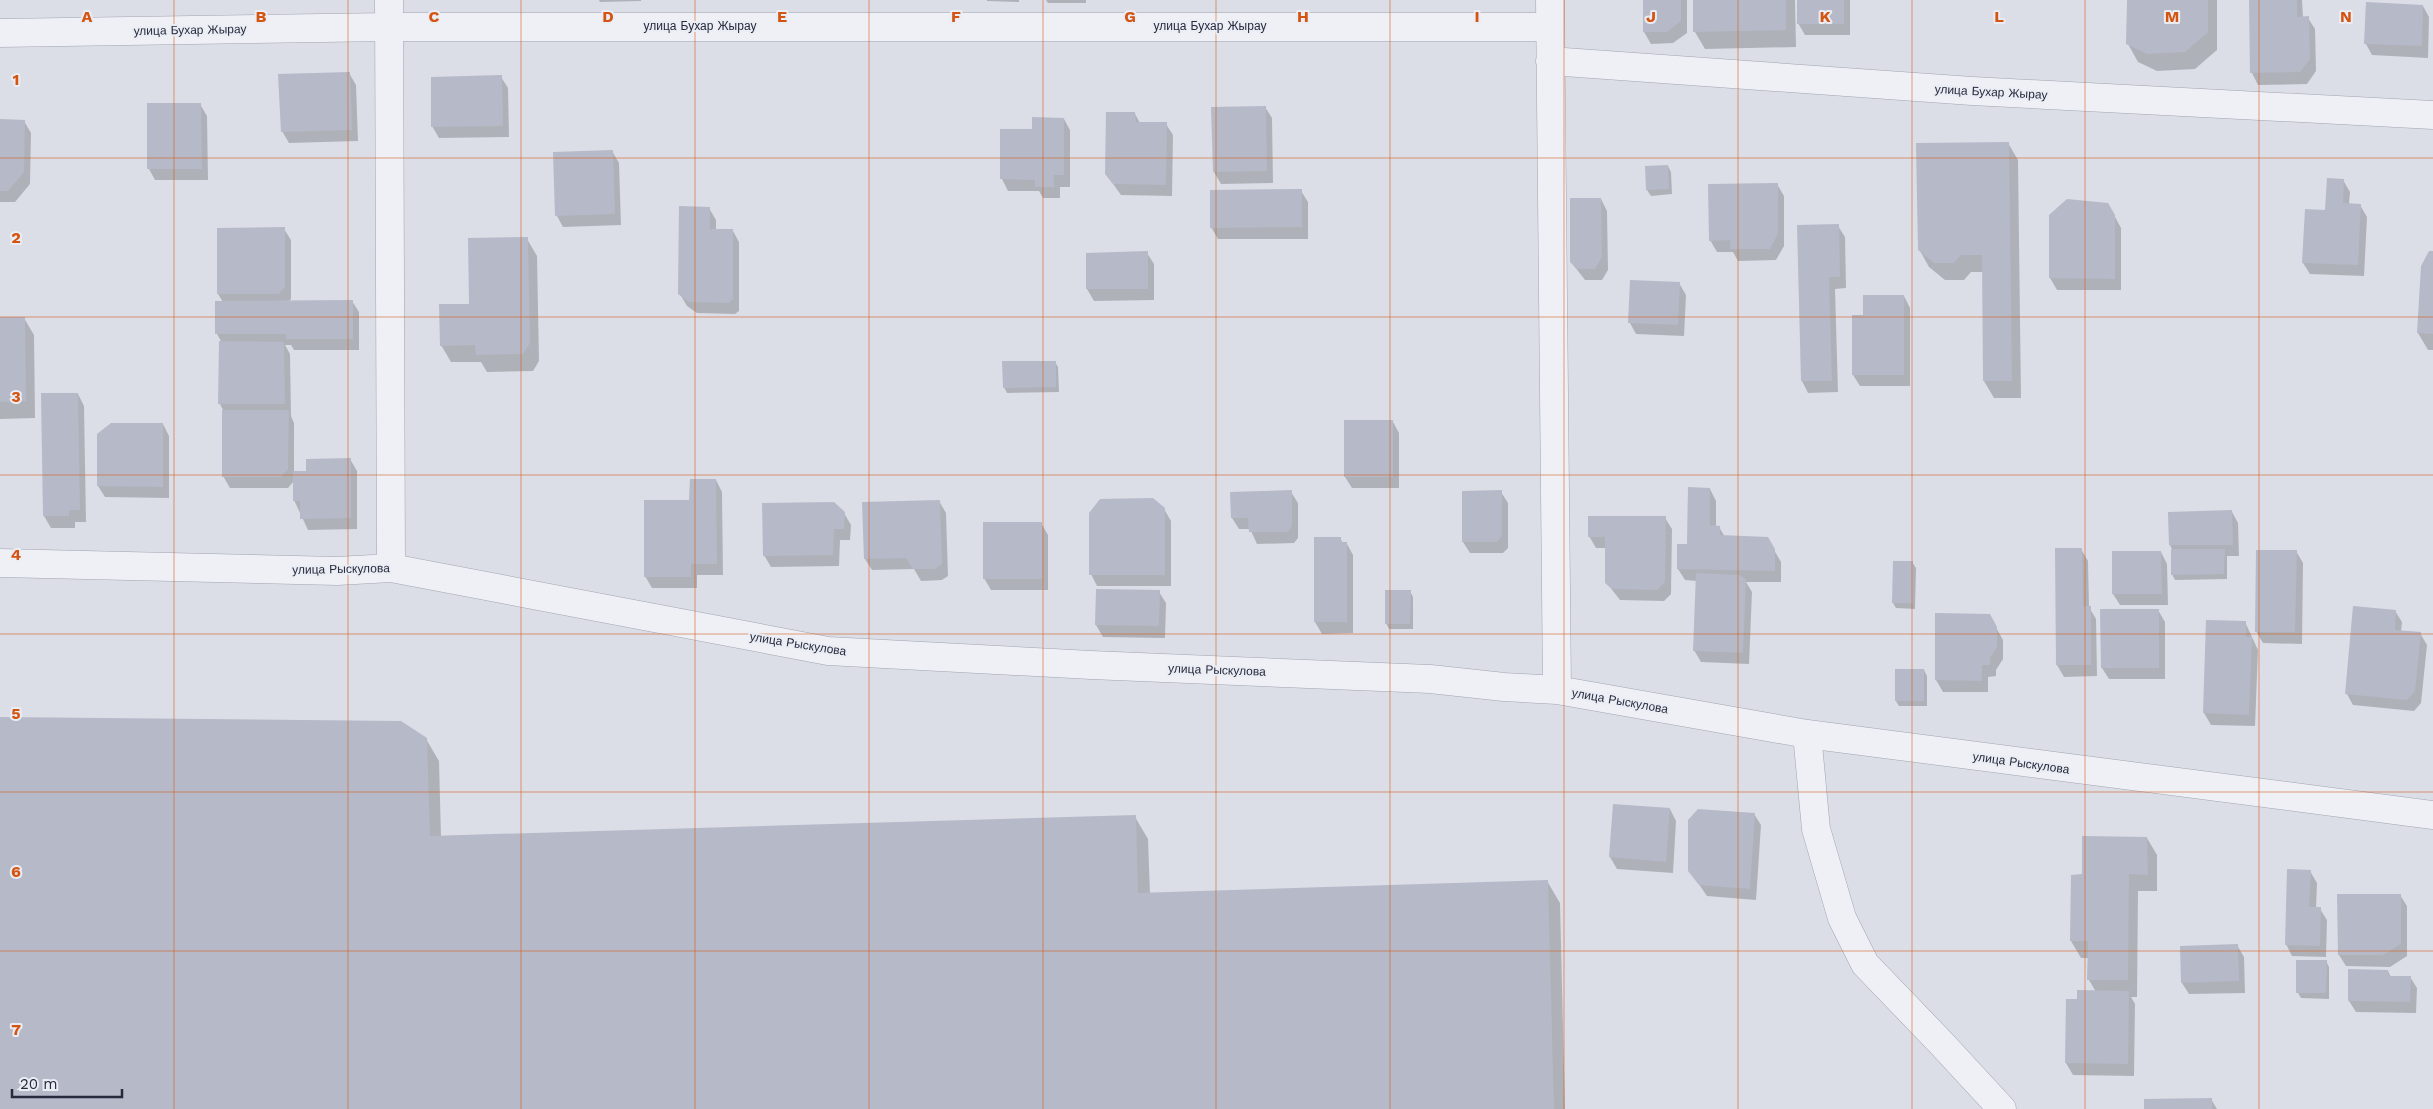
<svg xmlns="http://www.w3.org/2000/svg" width="2433" height="1109" font-family="'Work Sans',sans-serif">
  <rect width="100%" height="100%" fill="#dbdee7"/>
  <path fill="#0003" d="M599 0H641V1L600 2Z
    M987 0H1019V2L987 1Z
    M1046 0H1086V3H1048Z
    M1644 0H1687V33L1673 43 1651 44 1644 32Z
    M1694 0H1795L1796 47 1705 49 1695 32Z
    M1798 0H1850V35H1805L1798 23Z
    M2128 0H2217V50L2195 69 2157 71 2138 62 2128 44Z
    M2250 0H2302L2303 18H2308L2315 29 2316 71 2307 84 2258 85 2252 73Z
    M2423 6 2429 17 2428 58 2372 55 2366 44Z
    M349 73 356 85 358 141 289 143 282 131Z
    M501 77 508 88 509 137 439 138 432 126Z
    M200 104 207 116 208 180H155L149 169Z
    M1265 107 1272 118 1273 183 1221 184 1214 172Z
    M1135 114 1140 123 1166 124 1173 135 1172 196 1121 195 1106 174Z
    M1064 119 1070 130V187H1060V198H1043L1039 191H1008L1002 179 1001 130H1033Z
    M0 121H24L31 133 30 184 15 202H0Z
    M2008 143 2018 160 2021 398H1994L1984 381V272H1971L1964 280H1945L1929 267 1919 249Z
    M612 151 619 163 621 225 563 227 557 216Z
    M1668 166 1671 172 1672 194 1651 196 1647 190 1646 168Z
    M2343 180 2350 192 2349 204 2360 205 2367 217 2364 276 2310 274 2303 263Z
    M1777 184 1784 196V246L1776 260 1738 261 1733 252H1717L1710 240Z
    M1301 191 1308 202V239H1218L1211 227Z
    M1601 199 1607 211 1608 270 1602 280H1585L1571 262Z
    M2108 204 2121 228V290H2057L2050 278V215Z
    M709 208 716 220V231H733L739 242V311L735 314 697 313 687 306 680 294Z
    M1838 226 1845 237 1846 288 1835 289 1838 392 1808 393 1802 381Z
    M218 229H284L291 240V299L289 301H352L359 312V350H294L291 345H285L290 354 291 416 294 423V473L307 472 350 459 357 471V529L308 530 294 500V481L288 488H230L223 476V410L220 404 222 343 217 334 223 302 218 294Z
    M527 239 537 256 539 361 533 371 487 372 481 362H451L441 345 471 305Z
    M2433 252V350H2428L2418 333Z
    M1147 253 1154 264V300L1094 301 1087 289V254Z
    M1679 283 1686 295 1684 336 1636 334 1630 323Z
    M1904 296 1910 308V386H1860L1853 375Z
    M0 318H24L34 335 35 418 0 419Z
    M1055 362 1058 367 1059 392 1007 393 1004 387Z
    M78 394 84 406 86 522H75V528H51L44 516Z
    M1393 422 1399 433V488H1352L1345 477Z
    M163 424 169 436V498L105 497 98 486Z
    M716 480 722 492 723 575H697V588H652L645 576 691 501Z
    M1710 489 1716 501V527H1719L1725 537 1767 538 1781 562V582H1746L1752 592 1749 664 1701 662 1694 650 1697 581 1685 580 1678 569Z
    M1291 492 1298 503V538L1294 543 1257 544 1250 529H1239L1232 518Z
    M1501 492 1508 503V548L1503 553H1470L1463 542Z
    M939 501 946 513 948 576 942 580 921 581 914 569 872 570 865 559Z
    M1164 509 1171 521V586H1097L1091 574Z
    M2232 512 2238 523 2239 556H2227V579L2175 580 2172 574V549L2170 545Z
    M844 513 851 525 850 540H840L839 566 771 567 764 555Z
    M1665 518 1672 529 1671 594 1664 601 1620 600 1606 582 1607 548H1596L1589 536Z
    M1041 523 1048 535V590H991L984 578Z
    M1340 538 1343 543 1347 544 1353 555V633L1322 634 1315 622Z
    M2081 549 2088 561 2089 607 2096 619 2097 676 2064 677 2057 665Z
    M2296 551 2303 563 2302 644 2263 643 2256 631Z
    M2161 552 2167 564 2168 605H2120L2113 594Z
    M1912 562 1916 568 1915 609 1896 608 1893 603Z
    M1410 591 1413 597V629H1389L1386 623Z
    M1159 592 1166 603 1165 638 1103 637 1096 625Z
    M2158 610 2165 622V679H2109L2102 668Z
    M2395 611 2402 622 2401 632 2420 633 2427 645 2421 703 2414 711 2353 705 2347 694Z
    M1989 615 2003 640V659L1996 670V676L1988 677V692H1943L1936 680Z
    M2245 622 2258 650 2255 726 2211 725 2204 713Z
    M1924 670 1927 676V706H1899L1896 701Z
    M0 718 426 739 439 761 441 837 1135 817 1148 839 1150 894 1547 881 1560 903 1565 1109H0Z
    M1670 809 1676 821 1673 873 1617 869 1610 857Z
    M1754 814 1761 825 1756 900 1707 896 1689 870Z
    M2147 838 2157 855V891H2138L2137 997H2131L2135 1004 2134 1076 2073 1075 2066 1063 2078 1000 2096 992 2089 980V958H2081L2071 941 2083 876Z
    M2310 871 2317 883 2316 909H2320L2327 920 2326 957 2292 956 2286 944Z
    M2400 895 2407 906V956L2390 967 2346 966 2339 955Z
    M2237 945 2244 957 2245 993 2189 994 2182 983Z
    M2326 961 2329 967V999L2301 998 2298 993Z
    M2388 971 2391 977H2410L2417 988 2416 1013 2356 1012 2349 1001Z
    M2211 1099 2217 1109H2145Z"/>
  <path fill="#b6b9c7" d="M1643 0H1681V21L1667 32H1643Z
    M1693 0H1786V30L1693 32Z
    M1797 0H1844V24H1797Z
    M2127 0H2208V32L2185 52 2147 54 2126 44Z
    M2249 0H2297V17L2309 16 2310 59 2300 72 2250 73Z
    M2366 2 2423 5 2422 46 2364 44Z
    M350 72 352 130 281 132 278 74Z
    M502 75 503 126 431 127V77Z
    M147 103H201L202 169H147Z
    M1266 106 1267 171 1213 172 1211 107Z
    M1106 112H1135L1136 122H1167L1166 185 1113 184 1105 174Z
    M1032 117 1064 118V175H1054V187H1035V180L1000 179V129H1032Z
    M0 119 25 120 24 172 8 191H0Z
    M2009 142 2012 381H1983L1982 255H1961L1954 263H1934L1918 250 1916 143Z
    M613 150 615 214 555 216 553 152Z
    M1668 165 1669 189 1646 190 1645 166Z
    M2327 178 2344 179 2343 203 2361 204 2358 265 2302 263 2305 209 2325 210Z
    M1778 183V233L1770 249H1730V240L1709 241 1708 184Z
    M1302 189V227L1210 228V190Z
    M1570 198H1601L1602 257 1595 269H1577L1570 262Z
    M2067 199 2108 203 2115 215V279L2049 278V215Z
    M679 206 710 207V229H733V299L729 303 689 302 678 294Z
    M1839 224 1840 277H1829L1832 381H1801L1797 225Z
    M285 227V287L279 294H217V228Z
    M528 237 530 343 523 354 476 355 475 345 440 346 439 304H469L468 238Z
    M1148 251V289H1086V253Z
    M2429 251H2433V334L2417 333 2421 266Z
    M1630 280 1680 282 1678 325 1628 323Z
    M1863 295H1904V375H1852V315H1863Z
    M353 300V339H286V334H215V301Z
    M0 317H25L26 401 0 402Z
    M219 341 284 342 285 404H218Z
    M1002 361H1056V387L1003 388Z
    M41 393H78L80 510H69V516H43Z
    M222 410H289L288 469 281 477H222Z
    M1344 420H1393V477H1344Z
    M111 423H163V487L97 486V434Z
    M351 458V518L300 519V501H293V471H306V459Z
    M690 479H716L717 564H691V577H644V500H689Z
    M1688 487 1710 488V525L1720 526V535L1768 537 1775 549V571L1677 569V544H1687Z
    M1292 490V526L1288 532H1249L1248 518H1231L1230 492Z
    M1502 490V536L1497 542H1462V491Z
    M1153 498 1165 508V575H1089V513L1100 499Z
    M940 500 942 564 935 569H913L906 558 864 559 862 502Z
    M834 502 845 512 844 529H834L833 555 763 556 762 503Z
    M2232 510 2233 545H2169L2168 512Z
    M1588 516H1666L1665 582 1657 590 1612 589 1605 583V537H1588Z
    M983 522H1042V579H983Z
    M1314 537H1341V542H1347V622H1314Z
    M2055 548H2082L2083 606H2091V665H2056Z
    M2171 549H2225L2224 574 2171 575Z
    M2256 550H2297L2295 632H2255Z
    M2112 551H2161L2162 594H2112Z
    M1893 561H1913V603H1892Z
    M1696 573 1739 575 1746 579 1743 653 1693 651Z
    M1096 589 1160 590 1159 626 1095 625Z
    M1385 590H1411L1410 624H1385Z
    M2353 606 2396 610 2395 630 2421 632 2415 691 2407 700 2345 694Z
    M2100 609H2159V668H2101Z
    M1935 613 1990 614 1997 627V647L1990 658V665H1982V681L1935 680Z
    M2206 620 2246 621V637H2252L2249 715 2203 713Z
    M1895 669H1924V701H1895Z
    M0 717 401 721 427 738 430 836 1136 815 1138 893 1548 880 1554 1109H0Z
    M1613 804 1670 808 1666 862 1609 857Z
    M1698 809 1755 813 1750 889 1699 885 1688 871V820Z
    M2082 836 2147 837 2148 875 2129 874 2128 980H2087L2088 941H2070L2071 875 2082 874Z
    M2287 869 2311 870 2309 907H2321L2320 946 2285 945Z
    M2337 894H2401V944L2383 955H2338Z
    M2238 944 2239 981 2181 983 2180 946Z
    M2296 960H2327L2326 993H2296Z
    M2348 969 2388 970 2389 976H2411L2410 1002 2348 1001Z
    M2077 990 2129 991 2128 1064 2065 1063 2066 999H2077Z
    M2212 1098V1109H2144V1099Z"/>
  <g fill="none" stroke-linecap="round" stroke-linejoin="round">
    <defs>
      <path id="minor" d="M389 0 391 568
        M1550 0 1557 690
        M0 33 389 27H1550
        M1550 61 1972 91 2433 115
        M0 563 337 571 391 568 828 651 1091 665 1430 679 1504 687 1557 690 1807 734 2433 815
        M1807 734 1816 829 1842 918 1865 964 1942 1044 2002 1109"/>
    </defs>
    <use href="#minor" stroke="#a1a4b1" stroke-width="29"/>
    <use href="#minor" stroke="#eef0f5" stroke-width="28"/>
  </g>
  <path fill="none" stroke="#d45411" stroke-width="1" stroke-opacity="0.55" d="M174 0V1109M348 0V1109M521 0V1109M695 0V1109M869 0V1109M1043 0V1109M1216 0V1109M1390 0V1109M1564 0V1109M1738 0V1109M1912 0V1109M2085 0V1109M2259 0V1109M0 158H2433M0 317H2433M0 475H2433M0 634H2433M0 792H2433M0 951H2433"/>
  <g text-anchor="middle" dominant-baseline="central" stroke-width="4" stroke-linejoin="round" paint-order="stroke">
    <g font-size="12" fill="#252a3d" stroke="#ebedf4">
      <text x="700" y="26">улица Бухар Жырау</text>
      <text x="1210" y="26">улица Бухар Жырау</text>
      <text transform="translate(190 30) rotate(-1)">улица Бухар Жырау</text>
      <text transform="translate(1991 92) rotate(3)">улица Бухар Жырау</text>
      <text transform="translate(341 569) rotate(-1)">улица Рыскулова</text>
      <text transform="translate(798 644) rotate(9)">улица Рыскулова</text>
      <text transform="translate(1217 670) rotate(2)">улица Рыскулова</text>
      <text transform="translate(1620 701) rotate(10)">улица Рыскулова</text>
      <text transform="translate(2021 763) rotate(8)">улица Рыскулова</text>
    </g>
  </g>
  <g font-size="16" text-anchor="middle" font-weight="bold" fill="#d45411" stroke="#ebedf4" stroke-width="4" stroke-linejoin="round" paint-order="stroke">
    <text x="87" y="22">A</text>
    <text x="261" y="22">B</text>
    <text x="434" y="22">C</text>
    <text x="608" y="22">D</text>
    <text x="782" y="22">E</text>
    <text x="956" y="22">F</text>
    <text x="1130" y="22">G</text>
    <text x="1303" y="22">H</text>
    <text x="1477" y="22">I</text>
    <text x="1651" y="22">J</text>
    <text x="1825" y="22">K</text>
    <text x="1999" y="22">L</text>
    <text x="2172" y="22">M</text>
    <text x="2346" y="22">N</text>
    <text x="16" y="85">1</text>
    <text x="16" y="243">2</text>
    <text x="16" y="402">3</text>
    <text x="16" y="560">4</text>
    <text x="16" y="719">5</text>
    <text x="16" y="877">6</text>
    <text x="16" y="1035">7</text>
  </g>
  <path d="M12 1089v8h110v-8" fill="none" stroke="#252a3d" stroke-width="2.5"/>
  <text x="20" y="1089" font-size="15" fill="#252a3d" stroke="#ebedf4" stroke-width="4" paint-order="stroke">20 m</text>
</svg>
